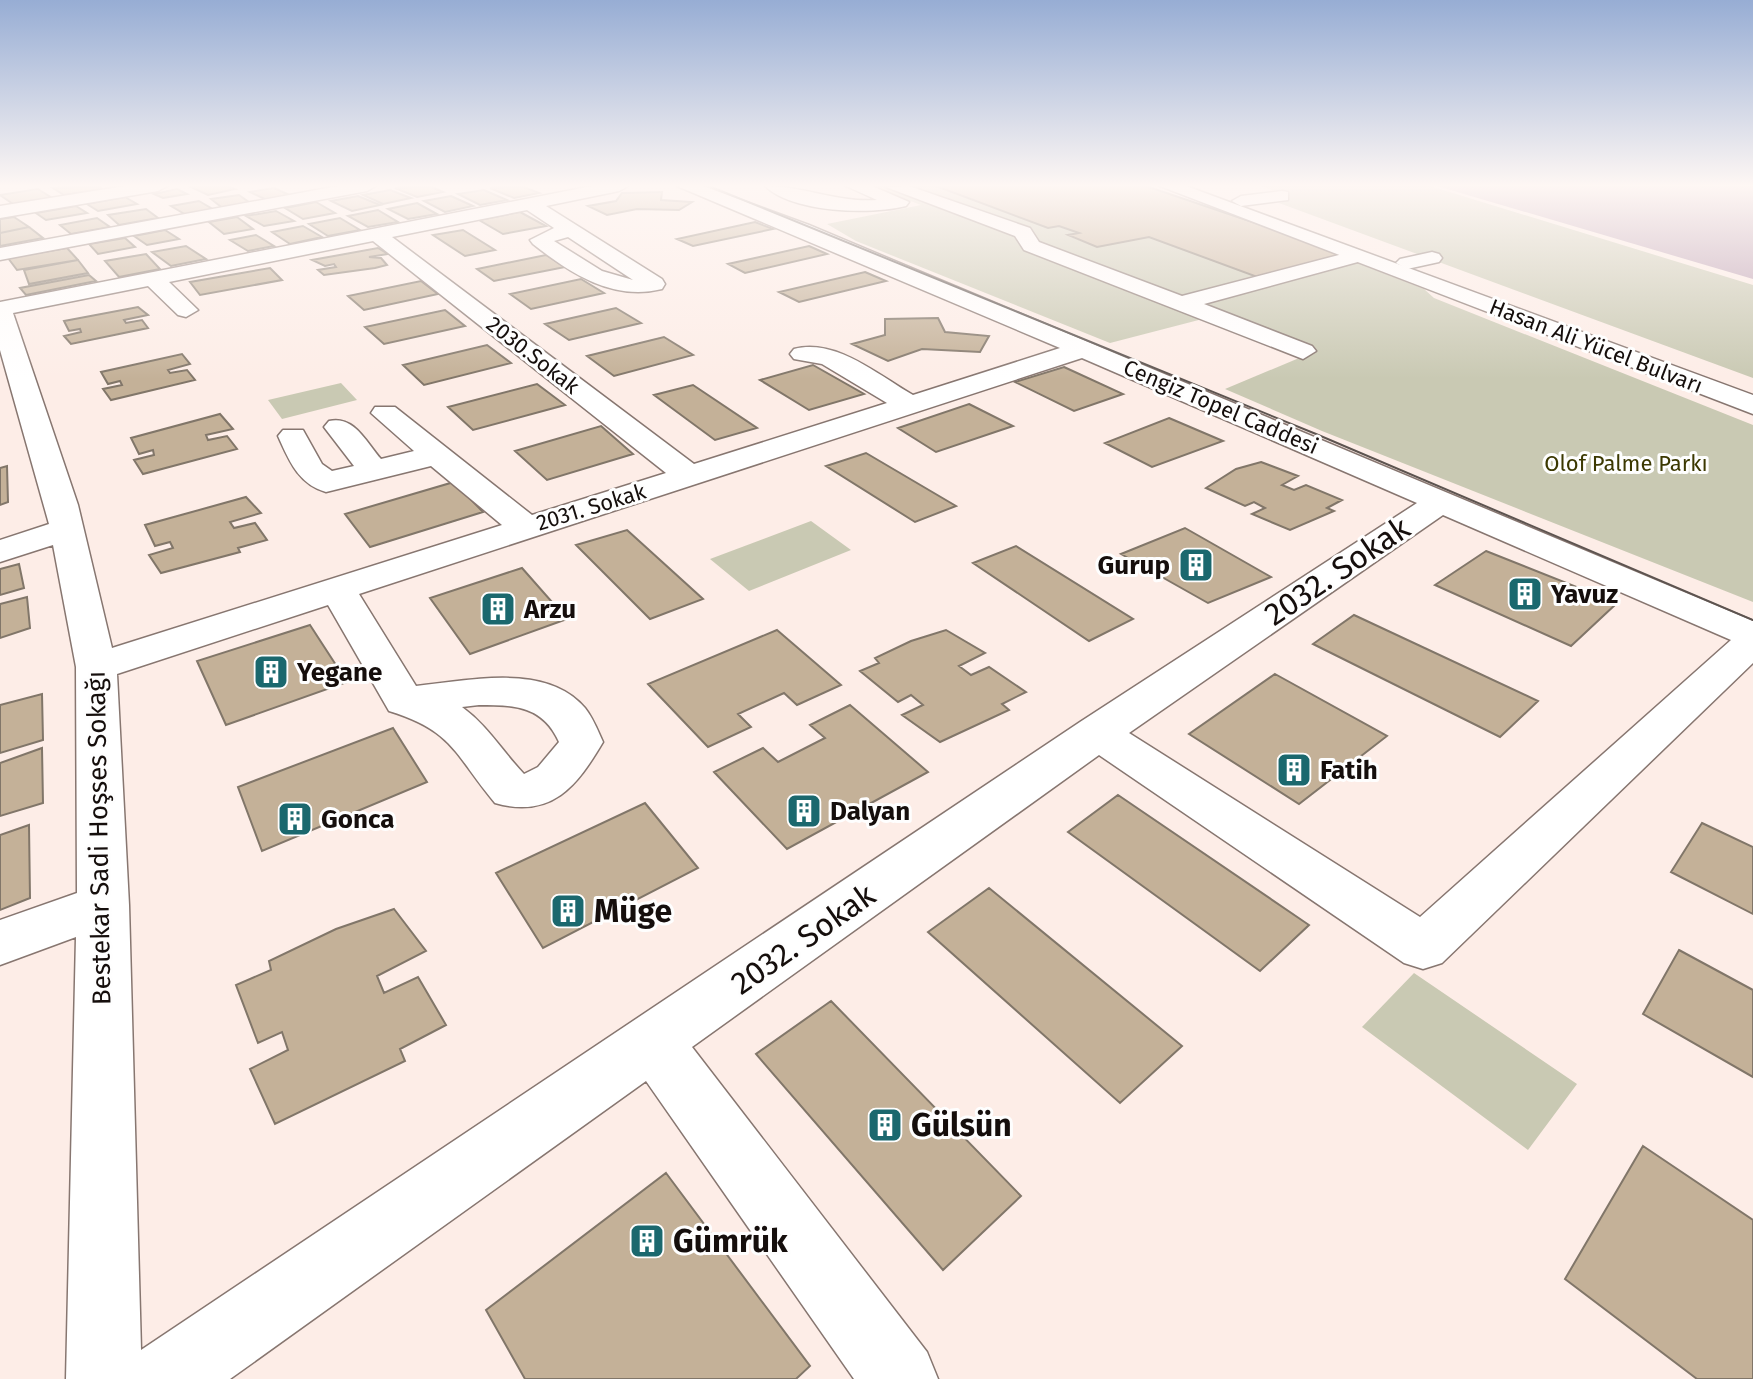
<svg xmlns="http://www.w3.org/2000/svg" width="1753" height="1379" font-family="'Fira Sans',sans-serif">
  <rect width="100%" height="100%" fill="#fdede7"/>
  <path fill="#c9c9b3" d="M871 186H936L1048 228 1059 226 1079 233 1069 235 1071 237 1097 247 1149 237 1345 258 1424 289 1434 298 1753 425V602L1322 431 1225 389 1311 353 1218 315 1110 343 856 241 827 224 921 205Z
    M1260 186H1430L1753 285V378L1279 203 1287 201 1285 194Z
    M341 383 357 400 282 419 268 400Z
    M811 521 851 550 749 591 710 559Z
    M1414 973 1577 1084 1528 1150 1362 1027Z"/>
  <path fill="#bea3b6" d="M1437 186H1753V279Z"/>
  <path fill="#c4b198" stroke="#817669" stroke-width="2" d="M98 186 102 189 64 195 53 188Z
    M189 186H227L235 189 208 195Z
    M429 186 443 192 417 197 395 188Z
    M521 186 539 193 514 198 490 188Z
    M936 186H1146L1353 256 1260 278 1149 237 1097 247 1068 235 1079 233 1059 226 1048 228Z
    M274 188 294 197 269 201 250 192Z
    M38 189 52 198 13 204 0 195Z
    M177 189 187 194 163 198 154 194Z
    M390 190 411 198 383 204 363 195Z
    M484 190 507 200 480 205 458 194Z
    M662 192 661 200 692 202 679 210 637 209 607 215 588 206 616 201 622 193Z
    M239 195 253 205 225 210 211 199Z
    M358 196 380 205 352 211 331 201Z
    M451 196 473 206 445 212 424 201Z
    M125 197 137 204 98 211 87 204Z
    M199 201 216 211 188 216 171 206Z
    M316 202 335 213 303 219 285 208Z
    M417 203 437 214 408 219 388 209Z
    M76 206 87 213 46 220 36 213Z
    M146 209 158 218 119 225 108 215Z
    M378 210 398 222 368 227 348 216Z
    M276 211 294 221 264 226 246 216Z
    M520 212 546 226 503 234 479 220Z
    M14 217 29 227 0 233V219Z
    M237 217 253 229 224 234 209 222Z
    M97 218 110 227 71 234 60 225Z
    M340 218 360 230 328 236 309 224Z
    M755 222 773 229 693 246 677 239Z
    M303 226 322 237 290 244 272 232Z
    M29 227 43 238 0 246V233Z
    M165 230 179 239 147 245 134 236Z
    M463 230 495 250 465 256 433 235Z
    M256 235 274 246 248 251 230 240Z
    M125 238 135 247 98 254 89 244Z
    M186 246 206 259 171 266 152 252Z
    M809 246 827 254 745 273 728 264Z
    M67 248 78 260 17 270 8 258Z
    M378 248 388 254 369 257 381 258 387 265 375 268 324 275 318 270 336 267 334 264 325 266 312 260Z
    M146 254 160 269 119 277 105 261Z
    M546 255 565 267 494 281 477 269Z
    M78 260 88 273 29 284 24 270Z
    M270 268 282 280 200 295 190 282Z
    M865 272 886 281 799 302 779 292Z
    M89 275 96 281 26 295 20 288Z
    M581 279 604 293 531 309 510 294Z
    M421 281 438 294 364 310 348 296Z
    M138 307 148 315 124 320 126 323 142 320 148 328 71 344 64 336 81 332 80 329 69 331 64 321Z
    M616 308 641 323 569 340 545 324Z
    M445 310 465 326 384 344 365 327Z
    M938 318 945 332 989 336 980 352 922 349 888 361 852 344 885 335V319Z
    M664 337 693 355 614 376 587 356Z
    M487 345 511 363 424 385 403 365Z
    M182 354 190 364 168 370 170 373 187 370 195 380 111 400 103 389 122 385 120 381 108 384 101 372Z
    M813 365 864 394 809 410 760 380Z
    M1064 367 1123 394 1074 411 1015 382Z
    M537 384 565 405 473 430 448 407Z
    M693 385 757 428 715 440 654 395Z
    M969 404 1013 426 936 452 898 428Z
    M220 414 233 429 206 435 208 440 227 436 237 449 143 474 134 460 154 455 153 450 139 454 131 438Z
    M1169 418 1223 441 1152 467 1105 443Z
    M601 426 633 454 547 480 515 451Z
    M866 453 956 506 915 522 826 466Z
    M1261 462 1298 476 1282 485 1294 490 1306 485 1342 500 1327 508 1334 511 1290 530 1252 514 1265 508 1254 502 1245 506 1206 488 1236 469Z
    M7 466 8 502 0 505V468Z
    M454 482 483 512 370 547 345 514Z
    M246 497 261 513 230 522 234 528 255 523 267 540 238 548 240 552 161 573 149 555 173 548 170 542 155 546 145 525Z
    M1185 528 1271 577 1208 603 1121 554Z
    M627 530 703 599 650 619 576 545Z
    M1016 546 1133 619 1089 641 973 563Z
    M1486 551 1617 603 1571 646 1435 585Z
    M19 564 24 588 0 595V569Z
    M522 568 567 619 470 654 430 598Z
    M27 597 30 628 0 638V604Z
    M1354 615 1538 701 1500 737 1313 644Z
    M310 625 347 682 226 725 197 661Z
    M777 630 841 685 797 705 784 693 738 714 751 727 708 747 648 684Z
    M946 630 985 653 959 666 971 675 989 667 1026 692 1002 704 1009 710 940 742 902 715 923 705 911 695 898 702 860 671 879 663 875 658 911 641Z
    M1275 674 1387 736 1299 804 1189 734Z
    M42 694 43 740 0 753V705Z
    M850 705 928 772 787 849 714 772 763 748 778 762 825 738 810 725Z
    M393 728 427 782 262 851 238 787Z
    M42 748 43 803 0 816V763Z
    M1118 795 1309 925 1260 971 1068 832Z
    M645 803 698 868 543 948 496 873Z
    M1702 823 1753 847V914L1671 872Z
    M29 825 30 898 0 910V835Z
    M989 888 1182 1046 1120 1103 928 932Z
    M394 909 426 951 377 976 384 993 418 977 446 1025 400 1049 405 1061 275 1124 250 1069 288 1050 282 1032 258 1043 236 985 271 970 269 961 336 929Z
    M1679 950 1753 990V1077L1643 1014Z
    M831 1001 1021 1196 943 1270 756 1054Z
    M1643 1146 1753 1220V1379H1697L1565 1279Z
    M666 1173 810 1366 796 1379H525L486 1310Z"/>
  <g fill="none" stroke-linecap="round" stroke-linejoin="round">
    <defs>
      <path id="minor" d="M125 186H167L158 191 0 218V206Z
        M338 186H376L367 191 0 260V248Z
        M592 186H628L619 191 546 206 662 279 665 284 662 289C613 301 571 274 533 244L530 240 554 228 527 210 392 237 694 464 887 403 822 364 794 359 790 354 794 349C836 338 878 375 913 395L1060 348 677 186H703L809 225 1753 621V663L1442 963 1423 969 1404 963 1099 755 692 1047 927 1352 938 1379H854L646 1081 230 1379H66L76 937 0 965V920L77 893 76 667 53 545 0 562V540L49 524 0 350V302ZM568 237 633 280 602 271 554 241ZM373 241 666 473 532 515 395 407H375L371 413 414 451 381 459C366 442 354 415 329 421L324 427 354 466 332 471 322 464 303 430H283L278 436C289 460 298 484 326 492L431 466 502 525 112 648 78 505 13 313 148 286 178 315 186 317 198 310 169 282ZM1082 358 1417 503 1080 722 141 1350 129 905 117 674 328 605 389 711C454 731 454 754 495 803 552 819 577 786 603 742 598 731 593 718 585 708 546 662 468 681 416 686L359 594ZM1443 515 1731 640 1420 917 1129 733ZM479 705C515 705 543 706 559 742L538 767 524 774C502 751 488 726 462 707Z
        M765 186C804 186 838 203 877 200L846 186H872L909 202 906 206C871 215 793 213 765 186Z
        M909 186 1030 228 1039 242 1182 296 1358 250 1368 256 1365 260 1204 304 1312 346 1316 351 1303 359 1024 250 1015 236 886 187Z
        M1282 191 1288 192V200L1241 206 1232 201 1241 196Z
        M1432 252 1439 254 1442 258 1439 262 1407 269 1396 263 1400 259Z"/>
      <path id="major" d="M1160 186H1186L1753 395V414Z"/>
    </defs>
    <use href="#minor" stroke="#877670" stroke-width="3"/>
    <use href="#major" stroke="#877670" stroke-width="3"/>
    <use href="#minor" fill="#fff" fill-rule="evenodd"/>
    <use href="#major" fill="#fff" fill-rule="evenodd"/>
    <path stroke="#5d5450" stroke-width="2" d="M709 186 1316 434 1753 620"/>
  </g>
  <linearGradient id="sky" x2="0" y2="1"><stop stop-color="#97add4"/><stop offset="0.49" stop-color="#fef7f4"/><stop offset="1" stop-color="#fef7f4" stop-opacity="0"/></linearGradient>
  <rect width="1753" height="379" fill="url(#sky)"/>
  <defs>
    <symbol id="building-square" viewBox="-11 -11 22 22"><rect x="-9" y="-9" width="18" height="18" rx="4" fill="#1b686e" stroke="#fefefe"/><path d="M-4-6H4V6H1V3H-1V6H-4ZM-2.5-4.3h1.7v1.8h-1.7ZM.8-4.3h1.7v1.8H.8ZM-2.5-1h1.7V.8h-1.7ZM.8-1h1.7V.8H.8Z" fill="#fff"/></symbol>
  </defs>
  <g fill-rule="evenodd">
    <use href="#building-square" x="1176" y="545" width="40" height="40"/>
    <use href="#building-square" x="1505" y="574" width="40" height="40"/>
    <use href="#building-square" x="478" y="589" width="40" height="40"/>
    <use href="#building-square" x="251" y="652" width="40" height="40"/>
    <use href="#building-square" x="1274" y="750" width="40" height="40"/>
    <use href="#building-square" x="784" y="791" width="40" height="40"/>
    <use href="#building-square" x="275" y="799" width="40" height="40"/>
    <use href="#building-square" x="548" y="891" width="40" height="40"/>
    <use href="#building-square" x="865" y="1105" width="40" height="40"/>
    <use href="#building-square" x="627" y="1221" width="40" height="40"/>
  </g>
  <g text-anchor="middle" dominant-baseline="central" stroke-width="6" stroke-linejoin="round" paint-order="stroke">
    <g font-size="22" fill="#150e0c" stroke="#fefefe">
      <text transform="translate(1596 346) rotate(21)">Hasan Ali Yücel Bulvarı</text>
      <text transform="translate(533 355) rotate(38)">2030.Sokak</text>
      <text transform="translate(1221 407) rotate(23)">Cengiz Topel Caddesi</text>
      <text transform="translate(591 507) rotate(-17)">2031. Sokak</text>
    </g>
    <g font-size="22" fill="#3b3801" stroke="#fefefe">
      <text x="1626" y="463">Olof Palme Parkı</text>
    </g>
    <g font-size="26" font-weight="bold" fill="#150e0c" stroke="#fefefe" text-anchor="start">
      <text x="1170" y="565" text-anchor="end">Gurup</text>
      <text x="1551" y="594">Yavuz</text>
      <text x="524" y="609">Arzu</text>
      <text x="297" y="672">Yegane</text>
      <text x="1320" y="770">Fatih</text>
      <text x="830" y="811">Dalyan</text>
      <text x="321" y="819">Gonca</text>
    </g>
    <g font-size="26" fill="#150e0c" stroke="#fefefe">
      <text transform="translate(99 838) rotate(-91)">Bestekar Sadi Hoşses Sokağı</text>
    </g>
    <g font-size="32" fill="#150e0c" stroke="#fefefe">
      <text transform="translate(1337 571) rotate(-34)">2032. Sokak</text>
      <text transform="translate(803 939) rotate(-35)">2032. Sokak</text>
    </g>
    <g font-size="32" font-weight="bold" fill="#150e0c" stroke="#fefefe" text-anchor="start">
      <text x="594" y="911">Müge</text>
      <text x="911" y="1125">Gülsün</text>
      <text x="673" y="1241">Gümrük</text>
    </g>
  </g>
</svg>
